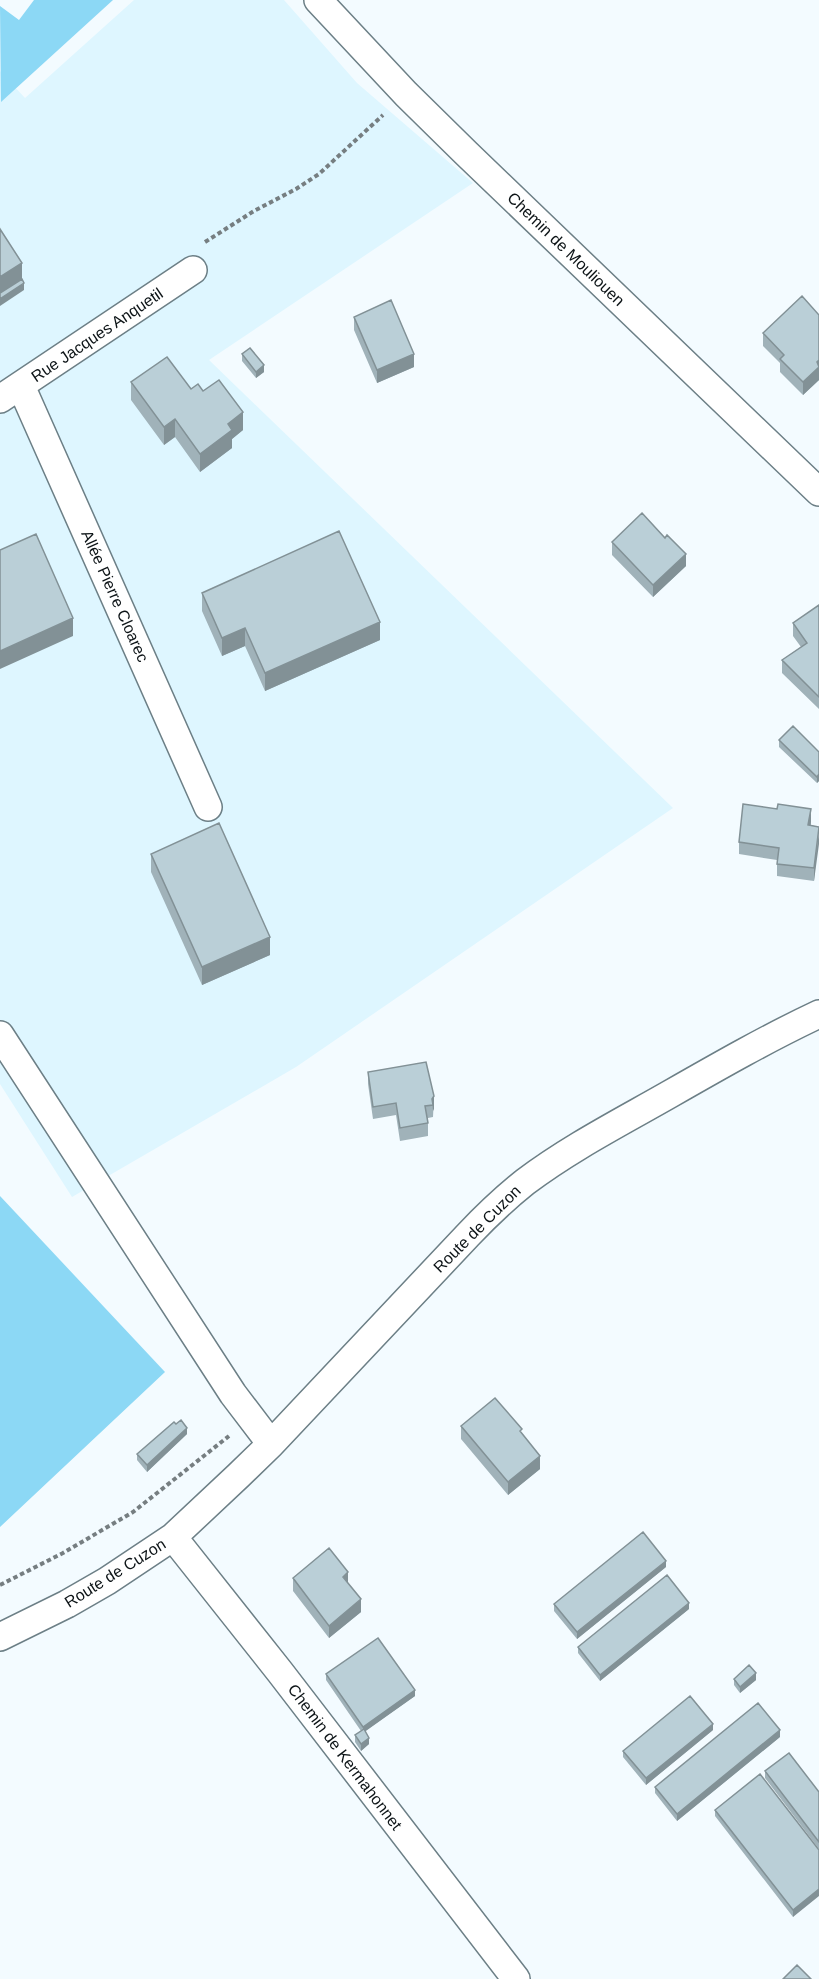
<svg xmlns="http://www.w3.org/2000/svg" width="819" height="1979" font-family="Helvetica,sans-serif">
  <rect width="100%" height="100%" fill="#f3fbff"/>
  <path fill="#def6ff" d="M134 0H284L357 83 473 183 209 360 673 808 296 1067 72 1197 0 1084V71L25 98Z"/>
  <path fill="#8cd8f5" d="M34 0H113L1 102 0 6 19 20Z
    M0 1196 165 1372 0 1527Z"/>
  <g fill="none" stroke-linecap="round" stroke-linejoin="round">
    <defs>
      <path id="street" d="M318 0 406 94 466 153 819 492
        M21 386 208 807
        M0 399 193 270
        M0 1035 233 1394 271 1444
        M173 1537 280 1672 516 1979
        M0 1637 67 1604 107 1581 173 1537 238 1476 271 1444 468 1235C486 1216 505 1198 525 1182 570 1148 621 1122 670 1094 719 1066 768 1038 819 1014"/>
    </defs>
    <use href="#street" stroke="#6c7f86" stroke-width="30"/>
    <path stroke="#767e81" stroke-width="4" stroke-dasharray="4.5 3" stroke-linecap="butt" d="M205 242 254 211 296 189 319 174 383 115
      M0 1585 63 1553 133 1512 229 1436"/>
    <use href="#street" stroke="#fff" stroke-width="27"/>
  </g>
  <path fill="#a0b2b9" d="M819 315V380L803 395 780 372V363L763 346V333Z
    M354 317 414 367 377 383 354 330Z
    M242 354 264 372 256 378 242 361Z
    M131 382 203 391 243 430 232 439V448L200 472 175 437 164 445 131 400Z
    M612 542 686 566 653 597 612 555Z
    M202 593 380 640 265 691 245 646 222 656 202 611Z
    M819 605V709L782 673V660L801 647 793 636V623Z
    M779 740 819 752V781L817 783 779 747Z
    M811 822V825L819 827 814 881 777 876V860L739 854V842Z
    M151 854 270 955 202 985 151 872Z
    M368 1072 434 1096 433 1117 428 1118V1136L400 1141 396 1115 373 1119 368 1084Z
    M176 1424 187 1434 147 1472 137 1460V1454Z
    M461 1426 522 1434 540 1469 508 1495 461 1439Z
    M666 1567 577 1639 554 1611V1604Z
    M293 1578 348 1583 361 1612 329 1638 293 1591Z
    M689 1609 600 1681 578 1653V1647Z
    M326 1674 415 1696 365 1731 369 1744 361 1751 355 1742V1735L361 1731 326 1680Z
    M734 1679 756 1680 740 1693 734 1685Z
    M713 1730 646 1785 623 1757V1751Z
    M780 1737 677 1821 655 1793V1787Z
    M765 1771 819 1792V1849L765 1778Z
    M715 1810 819 1850 793 1917 715 1816Z"/>
  <path fill="#829196" d="M22 263V285L24 283V290L0 306V277Z
    M414 354V367L377 383V370Z
    M819 360V380L803 395V382Z
    M264 365V372L256 378V372Z
    M243 412V430L232 439V448L200 472V454L228 424Z
    M175 419V437L164 445V427Z
    M686 554V566L653 597V585Z
    M73 618V636L0 669V651Z
    M380 622V640L265 691V673Z
    M245 628V646L222 656V638Z
    M819 774V781L817 783V777Z
    M811 809V822L808 838V825Z
    M819 832V844L814 881V868Z
    M270 937V955L202 985V967Z
    M434 1096V1109L433 1111 432 1099Z
    M187 1428V1434L147 1472V1465Z
    M540 1456V1469L508 1495V1482Z
    M666 1561V1567L577 1639V1632Z
    M348 1572V1585L343 1577Z
    M361 1599V1612L329 1638V1626Z
    M689 1603V1609L600 1681V1675Z
    M756 1673V1680L740 1693V1687Z
    M415 1690V1696L363 1733V1727Z
    M713 1724V1730L646 1785V1778Z
    M780 1730V1737L677 1821V1814Z
    M369 1738V1744L361 1751V1744Z
    M819 1889V1896L793 1917V1910Z"/>
  <path fill="#bacfd7" stroke="#829196" stroke-width="1.5" d="M0 229 22 263 0 277Z
    M22 279 24 283 0 299V293Z
    M802 296 819 315V360L817 362 819 367 803 382 780 359 784 355 763 333Z
    M391 300 414 354 377 370 354 317Z
    M250 348 264 365 256 372 242 354Z
    M167 357 191 389 198 384 203 391 219 380 243 412 228 424 232 430 200 454 175 419 164 427 131 382Z
    M642 513 665 538 667 535 686 554 653 585 612 542Z
    M339 531 380 622 265 673 245 628 222 638 202 593Z
    M36 534 73 618 0 651V550Z
    M819 605V697L782 660 807 643 793 623Z
    M793 726 819 752V774L817 777 779 740Z
    M743 804 777 809 778 804 811 809 808 825 819 827 814 868 777 864 779 848 739 842Z
    M219 823 270 937 202 967 151 854Z
    M426 1062 434 1096 432 1099 433 1105 425 1106 428 1123 400 1128 396 1103 373 1107 368 1072Z
    M495 1398 522 1429 520 1431 540 1456 508 1482 461 1426Z
    M181 1420 187 1428 147 1465 137 1454 174 1422 176 1424Z
    M643 1532 666 1561 577 1632 554 1604Z
    M329 1548 348 1572 343 1577 361 1599 329 1626 293 1578Z
    M667 1575 689 1603 600 1675 578 1647Z
    M378 1638 415 1690 363 1727 326 1674Z
    M749 1665 756 1673 740 1687 734 1679Z
    M690 1696 713 1724 646 1778 623 1751Z
    M758 1703 780 1730 677 1814 655 1787Z
    M364 1729 369 1738 361 1744 355 1735Z
    M789 1753 819 1792V1842L765 1771Z
    M760 1774 819 1850V1889L793 1910 715 1810Z
    M797 1965 811 1979H783Z"/>
  <g text-anchor="middle" dominant-baseline="central" stroke-width="4.5" stroke-linejoin="round" paint-order="stroke">
    <g font-size="16" fill="#0c1316" stroke="#fff">
      <text transform="translate(566 249) rotate(44)">Chemin de Mouliouen</text>
      <text transform="translate(97 335) rotate(-34)">Rue Jacques Anquetil</text>
      <text transform="translate(115 596) rotate(66)">Allée Pierre Cloarec</text>
      <text transform="translate(477 1229) rotate(-45)">Route de Cuzon</text>
      <text transform="translate(115 1573) rotate(-32)">Route de Cuzon</text>
      <text transform="translate(345 1757) rotate(53)">Chemin de Kermahonnet</text>
    </g>
  </g>
</svg>
